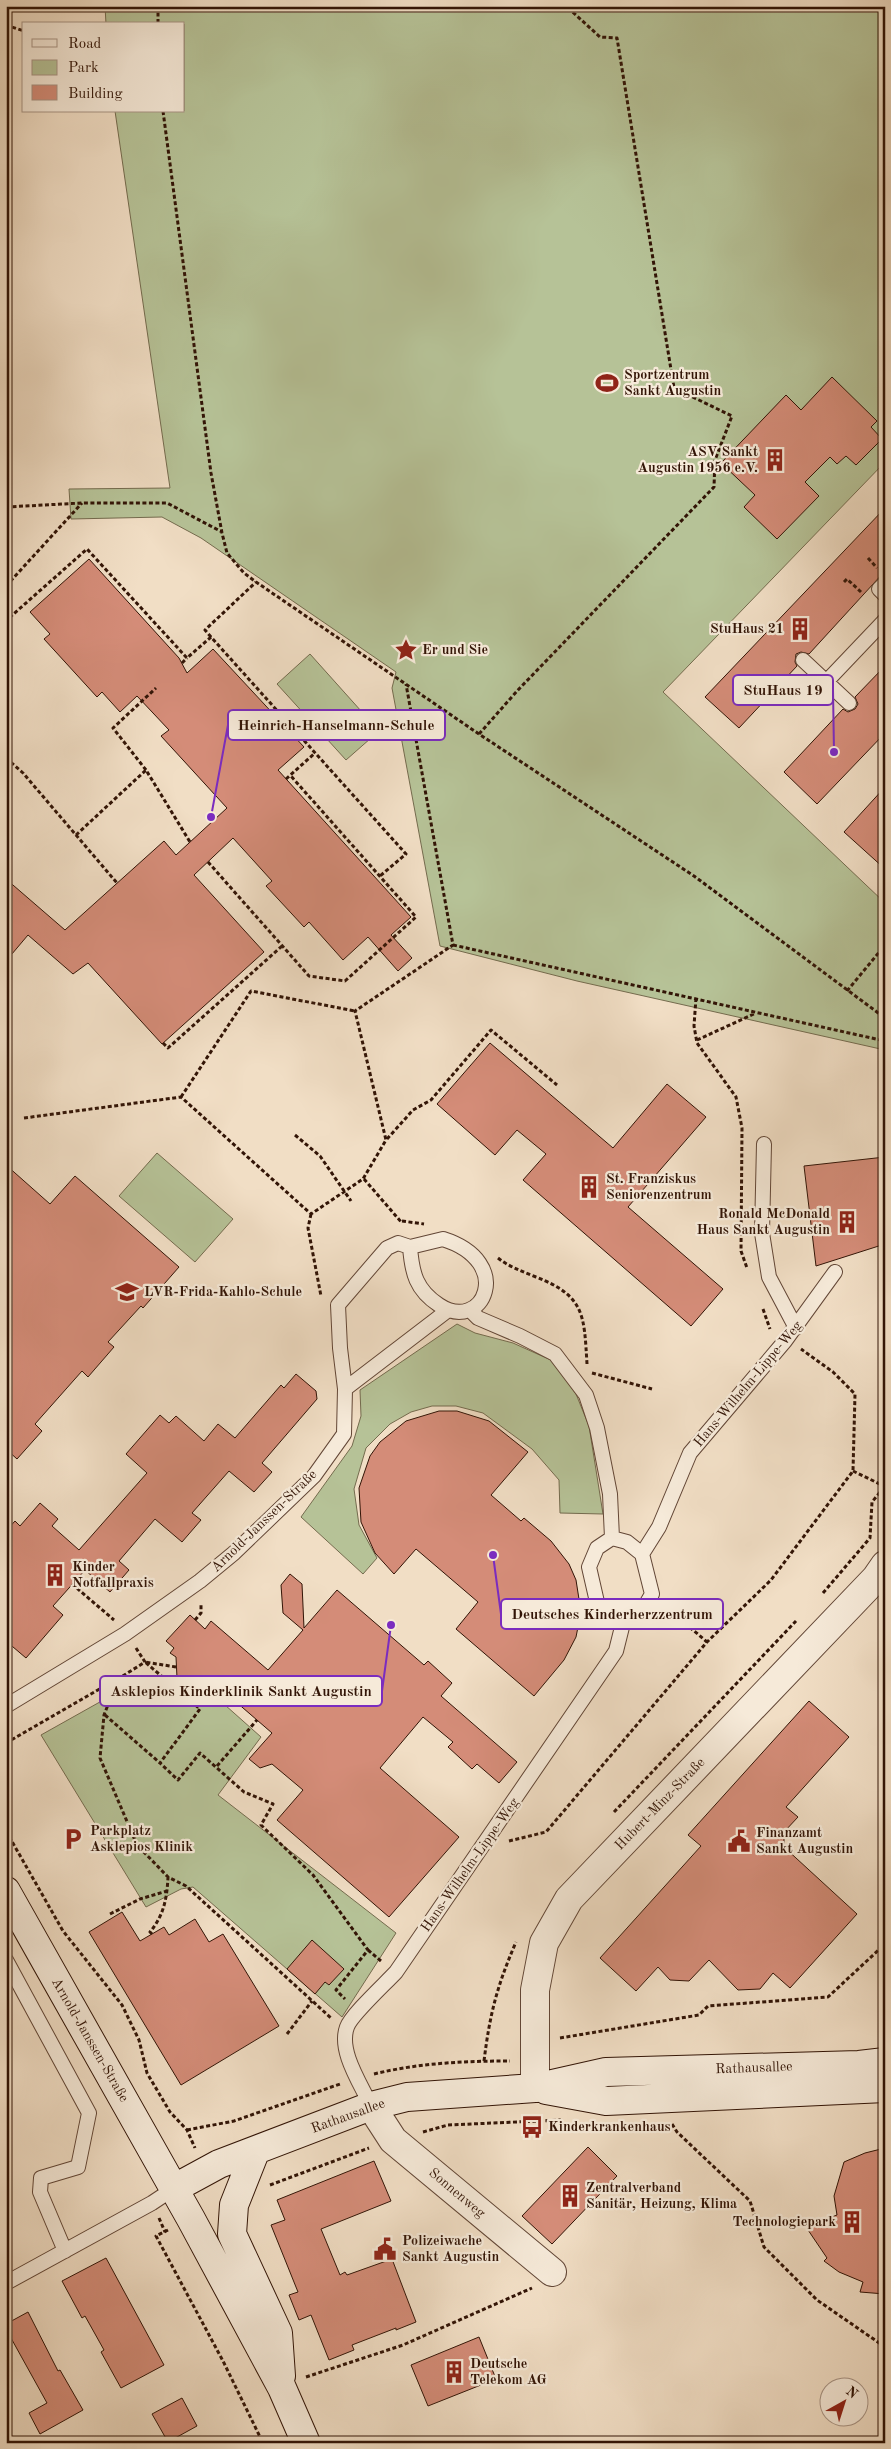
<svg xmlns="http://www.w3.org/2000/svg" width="891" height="2449" font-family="'Old Standard TT',serif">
  <rect width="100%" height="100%" fill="#f1dec5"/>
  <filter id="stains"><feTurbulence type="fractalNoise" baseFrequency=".004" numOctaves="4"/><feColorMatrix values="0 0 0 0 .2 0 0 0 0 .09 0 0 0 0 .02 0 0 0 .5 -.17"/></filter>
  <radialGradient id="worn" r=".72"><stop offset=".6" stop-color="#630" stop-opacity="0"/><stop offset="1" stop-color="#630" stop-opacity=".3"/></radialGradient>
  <path fill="#b6c297" stroke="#746b4e" d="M105 6H885V462L663 692 885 903V1050L577 981 440 946 392 688 396 672 201 538 162 517 71 519 69 489 170 488 115 111H184V24H106Z
    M310 654 379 731 346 760 277 684Z
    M157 1153 233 1219 195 1262 119 1196Z
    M457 1324 475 1333 513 1343 553 1361 576 1394 589 1426 603 1514 560 1513 559 1480 532 1449 483 1413 456 1406H432L411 1412 390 1424 366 1448 354 1489 359 1525 377 1558 363 1574 301 1517 352 1446 361 1416 360 1390Z
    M198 1681 261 1737 218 1795 396 1933 342 2017 193 1887 181 1889 146 1907 41 1735 123 1689Z"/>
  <path fill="#d48c78" stroke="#321406" d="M832 377 877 421 871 427 882 439 856 465 846 456 837 464 830 457 805 482 819 496 777 539 744 507 755 495 721 463 786 395 801 410Z
    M885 508V571L809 654 801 652 796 654 795 662 797 666 739 728 705 697Z
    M89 559 179 658 187 673 213 649 304 747 278 770 411 917 391 935 412 958 398 971 368 937 343 960 309 922 304 927 266 886 272 881 233 838 194 875 264 952 162 1044 88 963 73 974 28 935 6 961V879L65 930 164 841 176 855 227 808 161 736 169 730 137 696 120 712 102 692 97 697 44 639 50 634 30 612Z
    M885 666V733L817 804 784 772 843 709 848 712 855 709 858 704 855 697Z
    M885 787V869L844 832Z
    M490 1043 613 1148 667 1084 706 1117 628 1207 723 1289 691 1326 523 1180 546 1154 517 1130 495 1155 437 1104Z
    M885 1157V1244L816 1266 804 1166Z
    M6 1165 50 1204 75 1176 179 1267 143 1308 141 1306 108 1342 114 1347 88 1377 82 1371 35 1424 42 1431 17 1459 6 1449Z
    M296 1374 316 1391 317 1399 262 1463 272 1472 254 1492 229 1471 192 1513 201 1520 182 1542 155 1519 119 1561 129 1570 110 1592 85 1570 53 1606 63 1615 26 1658 6 1641V1531L15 1521 20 1526 40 1503 58 1519 52 1526 79 1550 147 1473 126 1454 160 1415 169 1423 176 1416 204 1441 218 1424 235 1438 281 1385 284 1388Z
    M439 1411H457L489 1421 528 1452 491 1495 521 1521 524 1518 551 1541 569 1564 576 1580 581 1612 576 1637 564 1660 534 1696 456 1629 478 1602 416 1549 394 1574 375 1553 361 1522 359 1488 370 1456 380 1442 406 1421Z
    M290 1574 302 1584 304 1628 337 1590 424 1665 428 1661 452 1683 441 1696 517 1762 499 1783 477 1764 472 1769 448 1747 453 1742 423 1717 380 1768 459 1837 389 1917 277 1820 303 1790 272 1764 260 1768 249 1759 272 1733 206 1676 177 1678 176 1657 170 1653 174 1648 166 1641 190 1615 205 1629 211 1621 268 1670 303 1630 283 1613 281 1585Z
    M809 1701 849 1737 786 1807 798 1817 784 1832V1847L857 1914 790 1988 773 1973 760 1989 738 1990 709 1960 689 1981 670 1980 658 1967 636 1991 600 1958 701 1846 688 1835Z
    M122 1912 140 1941 164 1927 169 1935 195 1919 209 1942 223 1934 279 2026 181 2085 89 1932Z
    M312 1940 344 1969 329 1985 325 1982 315 1994 287 1969Z
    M588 2147 617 2176 552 2244 522 2216Z
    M885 2148V2294L860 2292 863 2282 839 2272 824 2261 827 2258 806 2227 837 2215 834 2196 844 2162 865 2153Z
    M374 2161 391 2201 321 2229 340 2275 345 2272 347 2275 392 2259 416 2322 396 2330V2328L352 2345 354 2350 329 2360 311 2315 299 2320 289 2295 298 2292 271 2225 285 2220 277 2200Z
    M106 2258 164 2365 121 2388 101 2352 104 2350 85 2316 82 2318 62 2281Z
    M28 2312 58 2371 60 2370 83 2410 40 2434 29 2413 47 2403 6 2329V2324Z
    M479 2337 496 2379 428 2406 411 2365Z
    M182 2398 197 2426 168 2442 152 2414Z"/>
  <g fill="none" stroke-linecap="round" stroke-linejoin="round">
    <defs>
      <path id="lane" d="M885 583 879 589 885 595
        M803 660 849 703
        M826 682 885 620
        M764 1144 762 1233 769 1277 796 1328
        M443 1239C516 1262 483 1334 439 1305 416 1290 412 1273 410 1247Z
        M470 1310 478 1318 520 1336 555 1354 586 1395 597 1428 610 1494 612 1538
        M345 1389 447 1311
        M612 1538 627 1542 642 1554 652 1594 641 1613 623 1623 611 1618 597 1602 589 1567 597 1548Z
        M642 1554 659 1527 690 1453 785 1341 835 1272
        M6 1706 125 1634 200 1581 234 1553 314 1476 344 1434 345 1389 340 1348 338 1305 387 1248 398 1243 410 1247
        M6 1960 89 2113 78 2167 41 2178 40 2192 65 2251
        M371 2106C361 2084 338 2051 347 2027 351 2015 386 1983 396 1972L616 1651 623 1623
        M6 2283 152 2203 173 2189"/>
      <path id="street" d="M535 2088V1990L544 1943 569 1899 876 1578 885 1565
        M371 2106 393 2140 552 2272"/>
      <path id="secondary" d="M6 1891 191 2219 282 2388 306 2443
        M546 2090 606 2101 885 2088
        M255 2152 234 2205 232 2234 278 2333 281 2376
        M173 2189 219 2164 371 2106 407 2097 535 2088 606 2072 859 2065 885 2062"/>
    </defs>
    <use href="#lane" stroke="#624636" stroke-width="16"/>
    <use href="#street" stroke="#624636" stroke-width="30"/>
    <use href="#secondary" stroke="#321406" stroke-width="30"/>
    <path stroke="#321406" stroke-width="3" stroke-dasharray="4 2.5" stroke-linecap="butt" d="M158 6V24
      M6 25 24 31
      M163 111 211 473 222 533 227 553 244 573 256 582 479 734 694 876 885 1018
      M6 507 82 503H167L222 532
      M868 558 877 568
      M844 582 847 579 861 592
      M6 586 82 503
      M6 630 9 618 87 549 187 658 211 637 406 854 380 876
      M211 637 205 630 256 582
      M182 663 187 658
      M479 734 518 690 714 487 715 460 732 416 674 388 617 38 600 37 566 6
      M6 758 23 773 117 883
      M146 770 113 728 156 688
      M286 779 315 753
      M76 835 146 770 190 842
      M208 862 309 976 345 981 416 917 290 775
      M453 945 885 1041
      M847 991 885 945
      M696 998 694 1026 697 1043 736 1097 742 1128 741 1251 747 1268
      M697 1040 756 1013
      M163 1043 168 1048 282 946
      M181 1097 251 991 355 1011
      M24 1118 181 1097 311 1214 363 1179 386 1140 355 1011 453 945 406 684
      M295 1135 320 1156 351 1201
      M387 1139 413 1110 431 1100 491 1030 557 1085
      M364 1179 402 1223
      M311 1214 308 1228 321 1296
      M402 1221 424 1224
      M498 1258C509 1267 522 1271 536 1277 585 1296 584 1315 587 1364
      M763 1309 770 1329
      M592 1373 652 1389
      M853 1471 884 1486
      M72 1584 114 1620
      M823 1593 870 1538 872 1502 885 1486
      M665 1606 707 1642
      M195 1620 201 1613V1603
      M136 1648 145 1662 118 1679 104 1715 100 1758 137 1845 168 1877 186 1886 331 2018
      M176 1667 145 1662 200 1709 160 1763 178 1780 200 1753 244 1792 273 1804 261 1825 313 1875 368 1950 336 1990 345 1999
      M105 1715 160 1763
      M6 1743 117 1679
      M217 1766 257 1720
      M614 1812 796 1621
      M6 1831 63 1931 122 2005 139 2040 147 2073 170 2112 187 2130 195 2148
      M509 1841 546 1832 707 1642 771 1580 853 1471 855 1394 833 1372 801 1349
      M110 1914 140 1899 167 1891
      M152 1934 150 1932C164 1915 167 1898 168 1877
      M368 1950 381 1961
      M287 2034 312 2001
      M560 2038 699 2015 708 2006 828 1997 885 1944
      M484 2061C490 2013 497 1986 516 1942
      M374 2074C419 2063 464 2061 510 2061
      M672 2124 677 2132 750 2201 764 2247 817 2300 885 2347
      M187 2130 234 2121 340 2084
      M423 2132 448 2125 561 2120
      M270 2185 369 2148
      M159 2218 165 2232
      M168 2230 156 2236 223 2361 263 2443
      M306 2377 403 2345 532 2288"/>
    <use href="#lane" stroke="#f6ead9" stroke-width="14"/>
    <use href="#street" stroke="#f6ead9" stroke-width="28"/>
    <use href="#secondary" stroke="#f6ead9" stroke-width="28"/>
  </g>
  <defs>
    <symbol id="stadium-bare" viewBox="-9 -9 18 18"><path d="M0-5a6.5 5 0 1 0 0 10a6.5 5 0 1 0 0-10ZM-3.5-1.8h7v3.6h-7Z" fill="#8f2418" stroke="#f6ead9" stroke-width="2.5" paint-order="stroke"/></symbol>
    <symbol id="building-bare" viewBox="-9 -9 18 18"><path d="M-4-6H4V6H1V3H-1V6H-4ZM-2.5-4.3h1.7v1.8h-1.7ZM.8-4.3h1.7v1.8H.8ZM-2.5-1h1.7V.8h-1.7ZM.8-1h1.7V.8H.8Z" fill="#8f2418" stroke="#f6ead9" stroke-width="2.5" paint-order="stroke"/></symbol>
    <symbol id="sight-bare" viewBox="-9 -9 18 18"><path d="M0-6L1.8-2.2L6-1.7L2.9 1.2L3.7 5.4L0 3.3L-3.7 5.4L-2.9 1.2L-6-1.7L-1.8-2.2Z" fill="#8f2418" stroke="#f6ead9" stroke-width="2.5" paint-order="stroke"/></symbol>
    <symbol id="school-bare" viewBox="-9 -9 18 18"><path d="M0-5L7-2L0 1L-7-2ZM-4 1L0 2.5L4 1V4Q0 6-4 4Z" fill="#8f2418" stroke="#f6ead9" stroke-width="2.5" paint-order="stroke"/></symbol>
    <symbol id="parking-bare" viewBox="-9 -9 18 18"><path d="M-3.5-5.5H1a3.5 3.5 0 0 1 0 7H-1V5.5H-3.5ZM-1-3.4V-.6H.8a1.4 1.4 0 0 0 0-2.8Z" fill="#8f2418" stroke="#f6ead9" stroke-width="2.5" paint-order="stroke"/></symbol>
    <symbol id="civic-bare" viewBox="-9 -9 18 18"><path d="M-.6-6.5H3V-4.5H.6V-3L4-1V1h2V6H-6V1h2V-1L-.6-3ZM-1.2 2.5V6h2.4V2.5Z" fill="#8f2418" stroke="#f6ead9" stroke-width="2.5" paint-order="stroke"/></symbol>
    <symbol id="bus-bare" viewBox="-9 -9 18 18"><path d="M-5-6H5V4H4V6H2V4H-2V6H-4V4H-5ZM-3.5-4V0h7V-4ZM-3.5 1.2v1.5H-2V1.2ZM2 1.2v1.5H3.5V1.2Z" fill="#8f2418" stroke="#f6ead9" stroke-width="2.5" paint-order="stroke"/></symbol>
  </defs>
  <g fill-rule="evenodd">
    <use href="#stadium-bare" x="591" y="367" width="32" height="32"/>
    <use href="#building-bare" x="759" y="444" width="32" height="32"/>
    <use href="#building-bare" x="784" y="613" width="32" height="32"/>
    <use href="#sight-bare" x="390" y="634" width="32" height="32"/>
    <use href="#building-bare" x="573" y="1171" width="32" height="32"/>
    <use href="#building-bare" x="831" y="1206" width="32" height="32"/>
    <use href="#school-bare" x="111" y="1276" width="32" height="32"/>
    <use href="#building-bare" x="39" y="1559" width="32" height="32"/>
    <use href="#parking-bare" x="57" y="1823" width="32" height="32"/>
    <use href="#civic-bare" x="723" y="1825" width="32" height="32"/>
    <use href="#bus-bare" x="516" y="2111" width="32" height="32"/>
    <use href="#building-bare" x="554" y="2180" width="32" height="32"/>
    <use href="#building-bare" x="836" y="2206" width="32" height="32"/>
    <use href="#civic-bare" x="369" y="2233" width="32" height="32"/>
    <use href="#building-bare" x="438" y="2356" width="32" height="32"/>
  </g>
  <g text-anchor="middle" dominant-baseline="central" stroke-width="4.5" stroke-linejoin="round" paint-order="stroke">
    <g font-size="14" font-weight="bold" fill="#321406" stroke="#f6ead9" text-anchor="start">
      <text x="624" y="375">Sportzentrum<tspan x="624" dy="16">Sankt Augustin</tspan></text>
      <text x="758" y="452" text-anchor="end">ASV Sankt<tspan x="758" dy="16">Augustin 1956 e.V.</tspan></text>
      <text x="784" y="629" text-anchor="end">StuHaus 21</text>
      <text x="422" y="650">Er und Sie</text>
      <text x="606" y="1179">St. Franziskus<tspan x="606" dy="16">Seniorenzentrum</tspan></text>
      <text x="830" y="1214" text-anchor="end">Ronald McDonald<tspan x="830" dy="16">Haus Sankt Augustin</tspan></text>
      <text x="144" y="1292">LVR-Frida-Kahlo-Schule</text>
      <text x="72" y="1567">Kinder<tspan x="72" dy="16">Notfallpraxis</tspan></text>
      <text x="90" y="1831">Parkplatz<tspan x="90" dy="16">Asklepios Klinik</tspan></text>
      <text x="756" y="1833">Finanzamt<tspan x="756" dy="16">Sankt Augustin</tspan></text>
      <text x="548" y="2127">Kinderkrankenhaus</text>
      <text x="586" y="2188">Zentralverband<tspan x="586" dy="16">Sanitär, Heizung, Klima</tspan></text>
      <text x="836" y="2222" text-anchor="end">Technologiepark</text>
      <text x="402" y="2241">Polizeiwache<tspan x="402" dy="16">Sankt Augustin</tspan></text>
      <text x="470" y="2364">Deutsche<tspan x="470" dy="16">Telekom AG</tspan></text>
    </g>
    <g font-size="14" fill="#321406" stroke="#f6ead9">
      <text transform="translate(748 1384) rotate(-50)">Hans-Wilhelm-Lippe-Weg</text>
      <text transform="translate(264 1521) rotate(-44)">Arnold-Janssen-Straße</text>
      <text transform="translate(660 1804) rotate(-46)">Hubert-Minz-Straße</text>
      <text transform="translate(470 1865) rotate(-55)">Hans-Wilhelm-Lippe-Weg</text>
      <text transform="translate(90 2040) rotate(60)">Arnold-Janssen-Straße</text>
      <text transform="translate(754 2068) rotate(-2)">Rathausallee</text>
      <text transform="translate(348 2116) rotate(-20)">Rathausallee</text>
      <text transform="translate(457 2193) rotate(40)">Sonnenweg</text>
    </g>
  </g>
  <path fill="none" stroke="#7b2cbf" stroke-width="2" d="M834 752L833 690M211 817L228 725M493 1555L501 1614M391 1625L382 1691"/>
  <g fill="#7b2cbf" stroke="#f6ead9" stroke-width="2">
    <circle cx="834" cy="752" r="5"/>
    <circle cx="211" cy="817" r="5"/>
    <circle cx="493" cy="1555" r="5"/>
    <circle cx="391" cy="1625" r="5"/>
  </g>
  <g fill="#f6ead9" stroke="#7b2cbf" stroke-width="2">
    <rect x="733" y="675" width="100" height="30" rx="5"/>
    <rect x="228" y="710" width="217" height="30" rx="5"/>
    <rect x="501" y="1599" width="222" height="30" rx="5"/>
    <rect x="100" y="1676" width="282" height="30" rx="5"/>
  </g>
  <g font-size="15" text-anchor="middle" font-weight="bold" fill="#321406">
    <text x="783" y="695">StuHaus 19</text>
    <text x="336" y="730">Heinrich-Hanselmann-Schule</text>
    <text x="612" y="1619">Deutsches Kinderherzzentrum</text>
    <text x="241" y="1696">Asklepios Kinderklinik Sankt Augustin</text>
  </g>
  <rect width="891" height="2449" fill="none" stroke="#f1dec5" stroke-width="25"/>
  <rect x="8" y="8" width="876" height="2434" fill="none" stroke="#321406" stroke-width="2.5"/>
  <rect x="12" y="12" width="866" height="2424" fill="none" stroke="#321406"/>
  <rect x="22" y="22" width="162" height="90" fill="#f6ead9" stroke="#a89485"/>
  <rect x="32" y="39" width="25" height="8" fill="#f6ead9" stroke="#a89485"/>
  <text x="68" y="48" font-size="15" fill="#321406">Road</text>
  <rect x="32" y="60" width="25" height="15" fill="#b6c297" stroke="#a89485"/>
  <text x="68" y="72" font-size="15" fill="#321406">Park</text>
  <rect x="32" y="85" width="25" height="15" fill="#d48c78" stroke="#a89485"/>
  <text x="68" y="98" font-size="15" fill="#321406">Building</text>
  <g transform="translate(844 2402) rotate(39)"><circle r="24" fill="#f6ead9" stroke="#a89485"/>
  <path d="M0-4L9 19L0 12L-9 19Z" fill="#8f2418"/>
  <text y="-8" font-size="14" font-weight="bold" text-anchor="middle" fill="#321406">N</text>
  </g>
  <rect width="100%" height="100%" filter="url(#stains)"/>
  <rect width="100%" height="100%" fill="url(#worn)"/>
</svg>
